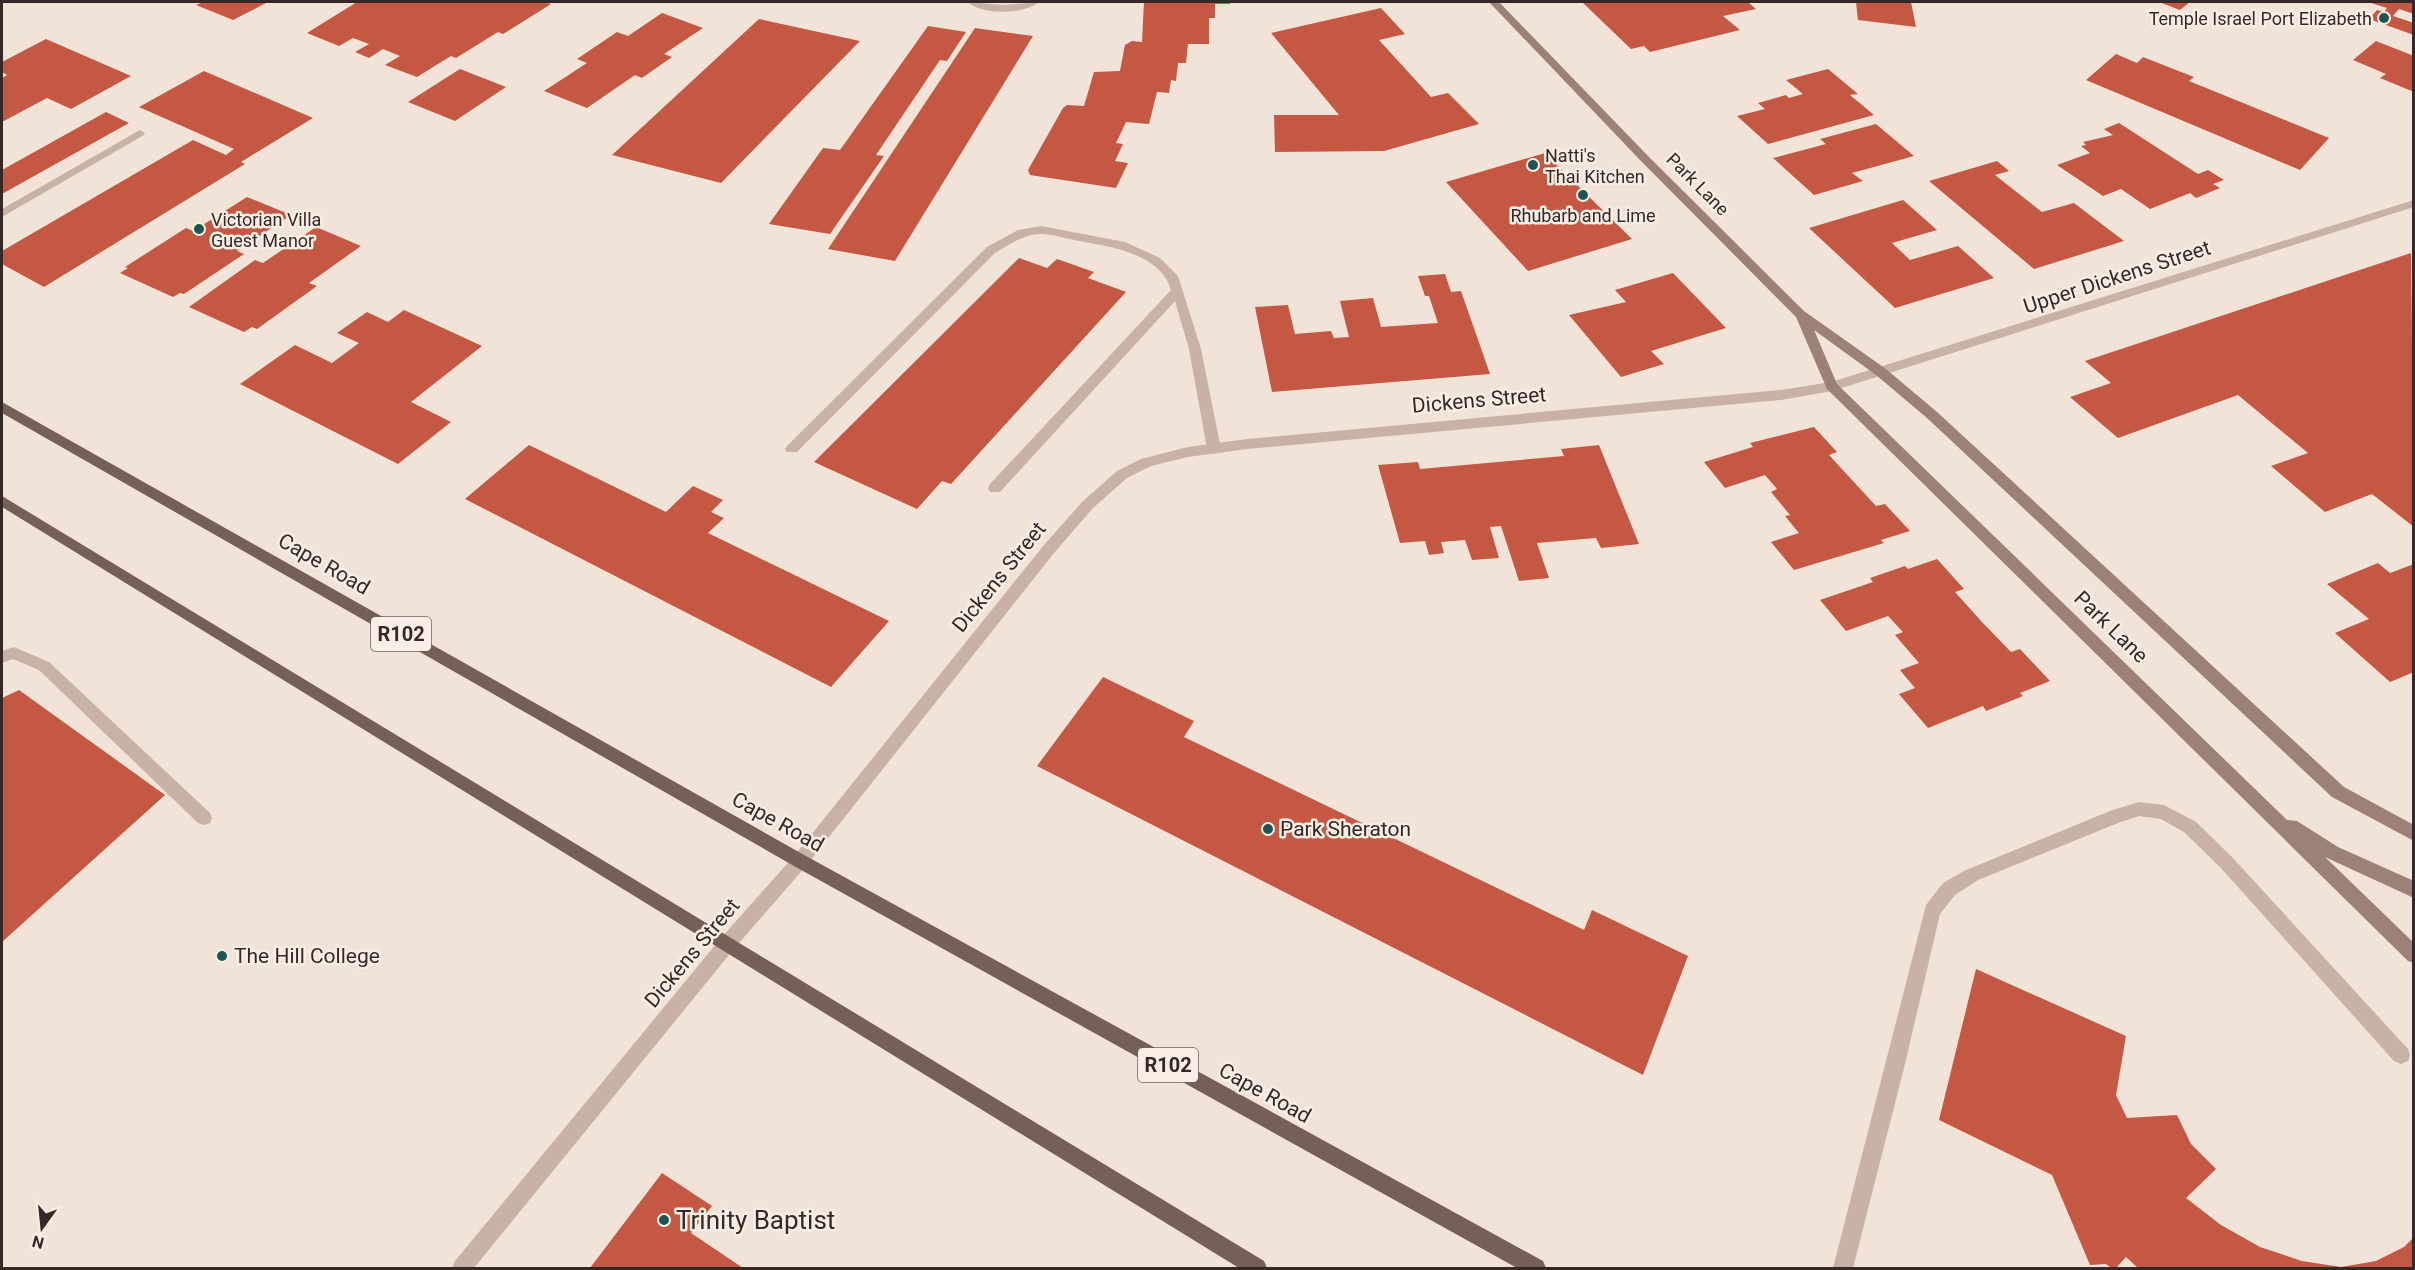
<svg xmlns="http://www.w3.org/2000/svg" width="2415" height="1270" font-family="Roboto,sans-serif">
  <rect width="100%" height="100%" fill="#f1e3d8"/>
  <path fill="#c45843" d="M203 2H268L233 20 196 5Z
    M357 2H544L551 4 503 34 498 32 456 58 451 56 417 77 385 65 400 56 383 49 369 58 355 52 369 44 353 38 339 46 307 33Z
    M1144 2H1230V4H1215V18H1209V44H1188L1186 63H1178L1176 81 1171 80 1169 93 1157 92 1149 124 1126 122 1116 143 1123 144 1115 161 1128 163 1116 188 1030 175 1028 170 1063 108 1067 105 1084 106 1094 72 1120 71 1125 45 1132 41 1142 42Z
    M1582 2H1748L1756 9 1723 16 1740 30 1650 52 1644 46 1631 49Z
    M1856 2H1911L1916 27 1858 20Z
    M2159 2H2190L2180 10Z
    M2368 2H2414V14L2399 9 2393 16 2414 23V35L2369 19 2377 10 2384 12 2387 8Z
    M1381 8 1405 34 1379 40 1431 97 1448 93 1479 124 1384 151 1275 152 1274 115H1339L1271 33Z
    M662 13 703 28 664 54 672 57 642 78 635 75 587 108 544 91 587 63 577 59 617 32 628 36Z
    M759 19 860 41 721 183 612 155Z
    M928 26 966 32 947 61 940 60 876 155 884 156 830 234 769 224 823 148 840 150Z
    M975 28 1033 36 895 261 828 249Z
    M46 39 131 76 71 109 47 98 2 122V78L7 75 2 72V62Z
    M2376 41 2414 56V92L2380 78 2386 74 2353 60Z
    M2116 54 2137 63 2143 57 2194 77 2189 81 2329 138 2300 170 2086 80Z
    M460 69 506 87 455 121 408 102Z
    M1828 69 1858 94 1850 95 1874 115 1768 144 1737 116 1765 109 1758 103 1786 95 1789 98 1803 94 1786 80Z
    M204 71 313 118 241 162 245 164 44 287 2 264V251L193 140 226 155 234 149 139 107Z
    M106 112 129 123 2 194V170Z
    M2119 123 2198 174 2208 170 2224 180 2213 184 2220 188 2196 198 2190 193 2150 209 2121 189 2103 196 2057 165 2090 153 2081 146 2086 145 2083 142 2113 135 2104 129Z
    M1876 124 1914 156 1852 173 1863 181 1814 195 1773 158 1826 144 1820 139Z
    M1545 153 1575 183 1632 239 1528 271 1446 182Z
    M1997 161 2009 171 1995 175 2042 212 2074 203 2124 241 2034 269 1929 181Z
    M247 197 291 215 237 251 244 254 184 294 180 293 173 297 120 273 128 268 125 267 186 228 193 231Z
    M1903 200 1937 230 1892 243 1910 260 1958 246 1994 278 1895 308 1809 228Z
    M316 227 361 246 309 283 317 286 257 329 252 327 244 332 189 307 255 260 263 263Z
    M2411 253 2414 527 2372 494 2325 512 2271 466 2308 453 2238 395 2118 438 2070 397 2111 383 2085 361Z
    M1019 258 1047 268 1057 259 1094 272 1088 278 1126 292 951 484 942 481 917 509 814 462Z
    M1673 273 1726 328 1651 351 1664 364 1621 377 1569 315 1626 302 1615 290Z
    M1445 274 1451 292 1461 291 1490 374 1272 392 1255 307 1288 305 1295 334 1331 331 1334 338 1349 337 1340 301 1373 298 1381 327 1438 323 1429 296H1425L1418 276Z
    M404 310 482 346 411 402 451 422 398 464 240 384 295 345 332 363 359 343 337 333 367 312 388 322Z
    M1814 427 1837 452 1829 455 1876 506 1885 504 1910 531 1881 540 1884 543 1794 570 1771 542 1799 533 1785 516 1790 515 1771 492 1777 489 1765 475 1725 488 1704 462 1753 447 1750 443Z
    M529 445 666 512 693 486 723 500 711 512 724 518 708 533 889 621 831 687 465 499Z
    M1599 445 1639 544 1601 548 1596 538 1537 543 1549 578 1519 581 1501 526 1490 527 1499 558 1472 560 1465 540 1441 542 1444 553 1429 555 1425 541 1400 543 1378 465 1418 462 1420 469 1564 456 1561 449Z
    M1937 559 1964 589 1955 592 1982 622 2011 652 2020 649 2050 681 2020 693 2023 696 1986 711 1983 706 1928 728 1899 694 1915 688 1900 670 1919 663 1895 635 1903 632 1888 616 1846 631 1820 600 1873 582 1870 578 1905 566 1908 569Z
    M2378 563 2390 573 2414 564V672L2390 682 2335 633 2369 619 2327 584Z
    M1103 677 1194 721 1184 737 1584 930 1592 910 1688 956 1643 1075 1037 766Z
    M19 690 165 795 2 942V698Z
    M1976 969 2126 1036 2116 1095 2127 1118 2177 1115 2191 1144 2216 1169 2186 1198 2221 1225 2260 1247 2302 1261 2341 1267 2376 1261 2404 1247 2414 1237V1268H2138L2126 1257 2116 1268H2111L2106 1264 2090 1265 2052 1175 1939 1120Z
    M662 1173 712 1206 691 1233 743 1268H590Z"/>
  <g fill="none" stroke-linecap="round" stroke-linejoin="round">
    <path fill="#c8b2a5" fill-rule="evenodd" d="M967 2 1003 5 1039 2C1023 15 983 15 967 2Z
      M140 130 145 133 144 135 2 217V209Z
      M1041 226 1125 242 1160 258 1178 276 1201 349 1221 449 1219 452 1214 454 1207 449 1189 349 1175 301 1000 492H990L988 488 990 484 1171 290C1160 252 1106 246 1074 240 1063 238 1052 234 1042 234 1025 233 1009 245 995 253L797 452H787L785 449 787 446 987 247 1018 230Z
      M14 647 49 662 210 813 212 818 210 823 204 825 198 823 39 670 13 659 2 663V651Z
      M2139 802 2164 805 2196 822 2232 857 2408 1049 2410 1055 2408 1061 2401 1064 2394 1061 2220 867 2184 832 2161 819 2139 816 2118 823 1978 880 1955 895 1940 914 1905 1064 1853 1268H1833L1926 905 1943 883 1966 870 2110 811Z"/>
    <path fill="#c8b2a5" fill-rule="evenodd" d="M2414 200V207L1832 391 1781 400 1247 449 1188 457 1151 466 1127 478 1093 508 1054 553 806 866 733 950 474 1268H452L455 1261 721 938 794 856 1044 545 1083 501 1117 471 1141 459 1188 447 1247 439 1781 390 1831 382Z"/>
    <path fill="#9c8176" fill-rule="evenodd" d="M1489 2H1499L1648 156 1804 311 1886 369 1937 412 2344 787 2414 825V841L2332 797 1927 418 1876 375 1814 330 1837 384 2287 820 2297 821 2338 847 2414 881V898L2325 857 2414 943V963L2408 961 1827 389 1796 317 1640 160Z"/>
    <path fill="#765f57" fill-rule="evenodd" d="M2 402 806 856 1543 1261 1546 1268H1517L794 866 2 413Z
      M2 496 1264 1261 1267 1268H1239L2 507Z"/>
  </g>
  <g fill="#1d5554" stroke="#f9eee5" stroke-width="2">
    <circle cx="2384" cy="18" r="6"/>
    <circle cx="1533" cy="165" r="6"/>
    <circle cx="1583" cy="195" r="6"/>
    <circle cx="199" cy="229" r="6"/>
    <circle cx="1268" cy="829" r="6"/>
    <circle cx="222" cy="956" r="6"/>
    <circle cx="664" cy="1220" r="6"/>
  </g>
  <g text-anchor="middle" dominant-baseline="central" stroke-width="5" stroke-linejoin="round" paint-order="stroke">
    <g font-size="18" fill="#342926" stroke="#f9eee5" text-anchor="start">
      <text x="2372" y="18" text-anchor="end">Temple Israel Port Elizabeth</text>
      <text x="1545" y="155">Natti's<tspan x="1545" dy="21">Thai Kitchen</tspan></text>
      <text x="1583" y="215" text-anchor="middle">Rhubarb and Lime</text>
      <text x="211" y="219">Victorian Villa<tspan x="211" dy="21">Guest Manor</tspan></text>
    </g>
    <g font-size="18" fill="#342926" stroke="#f9eee5">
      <text transform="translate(1698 184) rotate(45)">Park Lane</text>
    </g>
    <g fill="#f9eee5" stroke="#6f645f" stroke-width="1.5">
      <rect x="371" y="617" width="60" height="34" rx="4.5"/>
      <rect x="1138" y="1048" width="60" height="34" rx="4.5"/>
    </g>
    <g font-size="20" font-weight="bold" fill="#342926">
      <text x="401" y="634">R102</text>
      <text x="1168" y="1065">R102</text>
    </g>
    <g font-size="21" fill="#342926" stroke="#f9eee5">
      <text transform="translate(2117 277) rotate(-18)">Upper Dickens Street</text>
      <text transform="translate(1479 400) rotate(-5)">Dickens Street</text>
      <text transform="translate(324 564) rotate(30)">Cape Road</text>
      <text transform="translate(999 577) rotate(-51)">Dickens Street</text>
      <text transform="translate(2111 627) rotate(44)">Park Lane</text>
      <text transform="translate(778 822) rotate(29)">Cape Road</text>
      <text transform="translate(692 953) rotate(-50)">Dickens Street</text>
      <text transform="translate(1265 1093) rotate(29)">Cape Road</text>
    </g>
    <g font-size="21" fill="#342926" stroke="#f9eee5" text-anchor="start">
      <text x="1280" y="829">Park Sheraton</text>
      <text x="234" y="956">The Hill College</text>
    </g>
    <g font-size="26" fill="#342926" stroke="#f9eee5" text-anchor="start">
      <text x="676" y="1220">Trinity Baptist</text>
    </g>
  </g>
  <rect width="2415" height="1270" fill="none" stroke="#342926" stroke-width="6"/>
  <g transform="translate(42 1228) rotate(195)" stroke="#f9eee5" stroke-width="4.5" paint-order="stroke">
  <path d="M0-4.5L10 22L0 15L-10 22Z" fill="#342926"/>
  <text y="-9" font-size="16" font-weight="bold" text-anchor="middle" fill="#342926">N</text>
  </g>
</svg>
